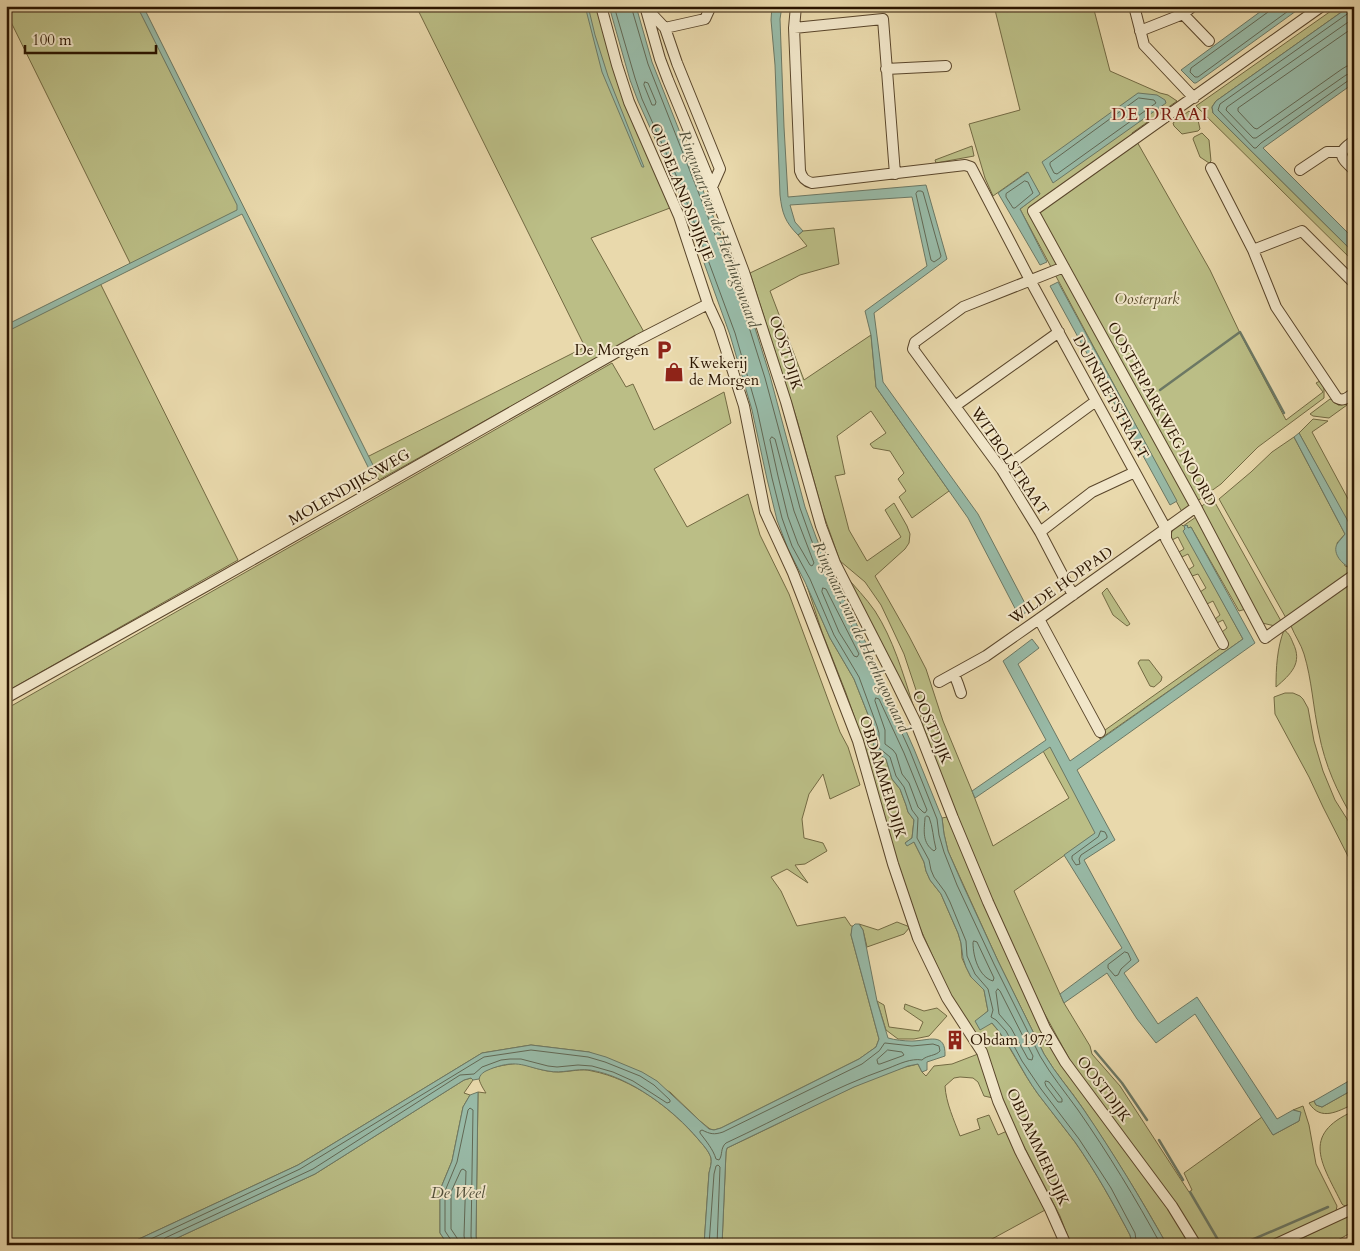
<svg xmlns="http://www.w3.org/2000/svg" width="1360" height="1251" font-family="Cardo,serif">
  <rect width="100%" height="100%" fill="#e9d9ac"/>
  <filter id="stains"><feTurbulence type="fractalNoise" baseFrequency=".004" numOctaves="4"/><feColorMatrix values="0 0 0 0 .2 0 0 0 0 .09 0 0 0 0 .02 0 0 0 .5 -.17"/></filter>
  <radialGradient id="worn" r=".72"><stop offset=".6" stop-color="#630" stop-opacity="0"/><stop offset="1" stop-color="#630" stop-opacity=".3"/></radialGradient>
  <path fill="#bbbe86" stroke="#736a43" d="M6 6H141L243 210 132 267 6 12Z
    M416 6H598L670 208 591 238 644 332 379 480 367 457 585 347Z
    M994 6H1093L1110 71 1160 93 1168 95 1177 101 1132 133 1210 270 1239 331 1286 420 1323 392 1316 383 1320 381 1324 387V398L1258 447 1221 484 1182 512 1020 209 1040 194 1027 172 993 196 985 178 969 124 1020 110Z
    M1338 6H1350L1216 101 1212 107 1213 113 1354 253V262L1196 106Z
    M1189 111 1198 120 1200 129 1198 131 1182 134 1174 126 1173 123Z
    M1202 133 1209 140 1211 161 1209 163 1200 157 1193 139 1194 137Z
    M972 146 974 156 936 163 935 160Z
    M834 228 839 264 800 275 770 291 804 380 871 335 876 387 949 491 912 518 899 497 906 491 898 479 904 473 890 451 873 448 870 444 886 433 871 411 837 436 845 474 835 476 849 530 867 561 901 537 885 510 894 503 907 526 910 534 909 543 905 549 875 576 909 636 926 669 943 721 972 791 993 846 1069 798 1043 751 1050 746 1096 833 1014 891 1064 1003 1090 1046 1092 1054 1120 1086 1189 1192 1192 1190 1184 1173 1262 1117 1273 1135 1299 1121 1300 1112 1293 1110 1303 1106 1309 1125 1316 1164 1337 1206 1336 1211 1264 1245H1201L1191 1228 1071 1062 1042 1009 985 885 945 785 922 723 917 693 904 654 890 624 881 605 865 582 840 561 823 513 797 420 750 273 807 246 798 235 803 231Z
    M100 283 238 560 6 692V329Z
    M612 363 626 387 633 384 654 430 724 392 731 423 654 469 687 527 748 494 760 535 789 594 840 732 848 747 860 785 830 799 823 774 809 794 802 819 804 838 823 843 827 851 805 864 795 865 808 883 787 869 771 877 781 891 797 926 845 917 851 926H853L851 935 879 1039 876 1047 859 1059 721 1128 714 1130 710 1129 700 1121 670 1092 589 1052 531 1045 482 1053 298 1165 126 1245H6V709Z
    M1330 399 1333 400 1338 405H1342L1345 403 1347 405 1329 418 1313 416 1310 414Z
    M1313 419 1328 421 1312 432 1354 510 1353 532 1299 433Z
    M1294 437 1345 534 1337 543 1345 566 1351 568 1354 562V570L1286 618 1219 499 1251 472 1272 452Z
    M1212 498 1213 499 1281 621 1275 626 1262 623 1201 509 1202 506Z
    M1196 517 1246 609 1239 611 1191 527 1188 528 1187 525 1184 531 1243 639 1100 739 1098 735 1228 643 1222 632 1227 628 1223 620 1217 623 1215 619 1220 615 1213 601 1207 604 1200 592 1206 588 1198 574 1192 576 1188 570 1194 566 1188 554 1182 557 1179 552 1184 549 1178 537 1172 540C1170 530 1173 529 1181 524L1183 526Z
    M845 575C855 587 866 598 875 611 893 639 903 673 913 705Z
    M1354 580V820C1337 792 1325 765 1319 734 1313 708 1312 680 1304 654 1301 644 1295 636 1291 626L1292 624Z
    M807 586 830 638 854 679 873 727C877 744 867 748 886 759L892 779 900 789 906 805 908 812 914 820 912 838 905 843 914 842 924 862 926 871 930 880 941 894 958 933 961 943 962 958 966 967 971 977 984 990 988 1011 976 1021 978 1025 992 1023C1010 1044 1021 1071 1038 1094 1050 1110 1063 1126 1075 1142 1096 1172 1113 1203 1130 1235L1131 1239 1123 1245H1071L1060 1216 1016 1131 949 992 920 928 904 882 878 801 869 759 846 693 822 632Z
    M1107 588 1130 624 1127 626 1113 615 1102 593Z
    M1284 630C1289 633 1291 638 1293 643 1303 663 1291 674 1276 687 1276 668 1277 648 1284 630Z
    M1140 660H1149L1162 677 1161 681 1154 687 1150 686 1138 663Z
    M1285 693H1293L1300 696 1303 699 1308 708 1314 741 1323 771 1335 800 1354 830V868L1323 807 1309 777 1275 714 1274 697Z
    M947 817 1037 1019 1176 1220 1192 1245H1167C1141 1198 1112 1152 1082 1107 1070 1089 1055 1073 1044 1054L998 961 948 851 944 834 942 818Z
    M897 922 910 927 904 934 867 947 863 930 859 924 878 930Z
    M877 1001 884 1005 889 1027 919 1031 923 1022 904 1009 905 1004 924 1011 937 1008 947 1016 929 1036 914 1039H898L886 1030Z
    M978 1054 993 1098 984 1096 978 1082 973 1078 960 1077 954 1078 945 1086C946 1103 954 1120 960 1136L980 1129 977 1119 989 1115 998 1135 1007 1131 1047 1209 981 1245H722L726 1152 727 1148C759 1133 790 1118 821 1102 852 1088 884 1071 918 1064L922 1072 926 1076 934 1066 952 1064Z
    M520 1063C532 1067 545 1072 558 1072 570 1072 581 1068 592 1071 633 1079 671 1108 698 1139 703 1145 709 1151 711 1158 712 1163 710 1168 709 1173L704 1245H477L476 1236 478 1092 486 1093C484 1090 479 1082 479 1078 479 1067 512 1064 520 1063Z
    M471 1078 473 1080 464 1093 470 1095 463 1107 452 1161 440 1190V1233L448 1245H162L315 1174 464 1080Z
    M1354 1089V1104C1338 1111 1321 1122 1309 1103L1314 1101 1316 1105 1322 1107Z
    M1354 1111V1203C1350 1205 1346 1208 1342 1204 1323 1165 1299 1135 1354 1111Z
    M1354 1213V1231L1329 1245H1288Z"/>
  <path fill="#98baa7" stroke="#6c7864" d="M137 6H143L377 473 372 475 242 214 6 332V325L237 210V205Z
    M585 6H588L595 35 608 76 644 167H642L602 72Z
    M609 6H636L652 62 735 271 754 325 770 376 805 507 816 537 828 567 875 661 914 749 942 818 944 834 948 851 962 883 998 961 1044 1054C1056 1074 1071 1091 1084 1110 1114 1154 1141 1199 1167 1245H1123L1131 1239 1130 1235C1113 1203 1096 1172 1075 1142 1063 1126 1050 1110 1038 1094 1021 1071 1011 1044 992 1023L980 1030 975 1021 988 1011 984 990 971 977 966 967 963 958 961 943 958 933 941 894 930 880 926 871 924 862 914 842 907 846 905 843 912 838 914 820 908 812 906 805 900 789 892 779 886 759 874 751C872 743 875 735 873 727L854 679 830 638 805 582 788 549 777 520 767 479 752 410 730 335 676 185 638 101 630 80Z
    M772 6H782L780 19 784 127 788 197 926 185 947 259 874 313 883 382 978 514 1029 611 1019 616 968 518 876 387 871 335 865 311 927 266 912 197 790 205 795 222 803 231 798 235C785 222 782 213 780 195L775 65 771 20Z
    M1268 6H1303L1196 83H1194L1181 70Z
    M1350 6H1354V83L1263 148 1354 239V253L1213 113 1212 107 1216 101Z
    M1138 93 1157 95 1165 100 1166 103 1053 183 1042 162Z
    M1028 172 1040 194 1020 209 1047 262 1040 265 998 193Z
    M1058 282 1177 501 1170 505 1050 286Z
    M1299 433 1354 532V562L1353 563V566L1351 568C1343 565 1332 554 1337 544 1339 541 1343 537 1345 534L1294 437Z
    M1187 525 1188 528 1191 527 1255 643 1077 770 1115 840 1084 860 1139 961 1124 973 1158 1024 1197 997 1277 1119 1293 1110 1301 1112 1299 1121 1273 1135 1195 1014 1156 1043 1137 1019 1107 973 1064 1003 1060 994 1122 948 1064 855 1095 833 1050 747 975 798 972 791 1046 740 1003 661 1032 639 1039 648 1018 664 1070 761 1243 639 1183 531 1185 529 1184 526Z
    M855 924H859L863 930 877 1001 888 1038C895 1040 904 1041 912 1041 928 1041 946 1031 945 1056L927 1062V1070L922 1072 918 1064 908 1066 854 1087 727 1148 726 1152 722 1245H704L709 1173C710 1168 712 1163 711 1158 709 1151 703 1145 698 1139 674 1110 629 1076 590 1070 576 1068 562 1074 548 1071 524 1067 519 1059 493 1068 486 1071 481 1072 479 1079L473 1080 471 1078 464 1080 315 1174 162 1245H126L298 1165 482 1053 531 1045 589 1052 606 1057 642 1072 657 1081 700 1121 709 1129 714 1130 721 1128 859 1059 876 1047 879 1039 851 935 852 927Z
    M1354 1078V1089L1322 1107 1316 1105 1314 1101Z
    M478 1092 476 1236 477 1245H448L440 1233V1190L452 1161 463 1107 470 1095Z"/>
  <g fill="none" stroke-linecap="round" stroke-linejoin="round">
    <path stroke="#626854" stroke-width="1" d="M614 6 635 78 642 99 680 184 735 333 757 409 772 478 782 518 792 546 810 579 834 635 859 677 877 726 879 733V748L890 757 896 776 904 787 912 810 918 818 917 838 929 860 931 870 934 877 945 892 950 902 966 941 967 956 975 974 988 989 993 1010 991 1017 996 1020 1006 1031 1022 1061 1041 1089 1079 1139 1100 1171 1111 1188 1135 1233 1136 1240 1132 1245
      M631 6 648 64 730 273 749 327 765 378 800 508 811 539 824 570 870 663 910 751 937 819 939 835 944 852 957 885 994 964 1040 1056C1051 1075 1065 1092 1078 1110 1108 1153 1136 1199 1161 1245
      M1270 6 1268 12 1191 68 1190 72 1195 77H1198L1295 6
      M1353 6 1350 12 1220 104 1218 110 1254 148H1256L1261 143 1349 80 1354 79
      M1354 18 1227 107 1226 110 1253 138H1256L1346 75 1354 73
      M1354 27 1238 108V111L1254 128 1257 129 1342 69 1347 66H1354
      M645 82 648 83 656 102 655 105H652L644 85Z
      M1139 98 1154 100 1156 103 1057 174 1054 173 1050 165V163Z
      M1025 181 1028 182 1033 193 1015 208H1013L1006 197V194Z
      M918 191H921L923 192 941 256 940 258 934 262 931 260 916 194Z
      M772 437 775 439 794 511 814 563 812 566 810 565 798 544 788 517 778 476 770 440Z
      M823 588 826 589 859 654 857 657 854 656 839 632 822 592Z
      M876 698 879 699 904 753 927 810 925 813 923 812 918 807 909 783 902 774 896 754 893 750 885 744V730L875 701Z
      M927 816 929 817C933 827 933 838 936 849L934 851C922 843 924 831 925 818Z
      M1101 831 1105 832 1107 836V838L1081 855 1079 859 1080 864 1076 865 1072 859V856L1098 837Z
      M974 941 977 942 994 978 993 981C979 977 973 957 973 943Z
      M1125 952 1128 953 1131 960 1121 969 1118 975 1115 976 1108 968V965Z
      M998 989 1000 991 1033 1056 1032 1060 1028 1059 1011 1028 999 1014 996 992Z
      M885 1043 912 1046 933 1044 939 1046 940 1051C936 1056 927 1055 922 1060 911 1058 899 1064 889 1068 832 1088 780 1118 726 1143 720 1148 723 1155 719 1160L716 1159C713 1149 706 1141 700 1133V1131L702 1130C710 1134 714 1135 723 1132L862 1064 879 1051Z
      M888 1050 902 1052 904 1055 902 1056 880 1064H878L877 1060Z
      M1046 1081 1049 1082 1062 1099V1102H1058L1046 1086 1045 1083Z
      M138 1245 300 1169 484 1057 531 1050 588 1057 605 1062 640 1076 654 1085 670 1100V1102L667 1103 633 1081 613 1072 592 1066 578 1065 557 1067 548 1066 521 1059H510L501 1060 482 1067 474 1074 460 1075 313 1169 165 1238 162 1241V1245
      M452 1245 451 1240 445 1231V1191L457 1162 468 1110 470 1108 473 1110 471 1236 472 1245
      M458 1245 457 1238 451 1229V1192L461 1170 463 1169 466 1171 464 1236 466 1245
      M709 1245 714 1174 716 1166 718 1165 720 1167 717 1245"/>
    <path stroke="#6c7864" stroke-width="2.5" d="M1160 390 1240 332 1284 413
      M1095 1051 1122 1083 1147 1120
      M1159 1140 1183 1180
      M1190 1192 1221 1245
      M1240 1245 1328 1207"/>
    <defs>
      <path id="street" d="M601 6 617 65 629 102 679 216 708 304 719 328 744 406 765 512 793 573 858 741 893 864 918 938 947 998 982 1052 998 1101 1020 1151 1050 1209 1066 1245
        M645 6 660 59 668 80 712 187 744 272 786 402 821 526 835 563 895 680 916 723 953 818 988 902 1045 1028 1065 1062 1172 1206 1196 1245
        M796 6 794 28 800 171C802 178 805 181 812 183L965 165 971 167 1030 280 1166 529V539L1223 644
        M1134 6 1144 45 1194 98
        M1181 6 1183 14 1209 41
        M1322 6 1033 211 1196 507 1265 638 1354 575
        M649 11 665 28 705 19 711 6
        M665 28 677 63 720 169 712 187
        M794 28 883 19 895 174
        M1140 31 1183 14 1193 6
        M886 69 946 66
        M1354 141C1336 153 1340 157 1354 170
        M1211 168 1253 250 1276 307 1337 398C1344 402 1348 397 1354 393
        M1300 170 1327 152H1341
        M1253 250 1302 231 1354 283
        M1064 267 963 307 915 342 913 349 1002 470 1040 532 1073 595
        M955 406 1059 332
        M1002 470 1096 401
        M1040 532 1092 492 1135 472
        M1039 619 1100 732
        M954 674 958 684 961 693
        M939 682 986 656 1039 619 1196 507
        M6 698 208 585 638 340 708 304
        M1274 1245 1354 1208"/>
    </defs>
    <use href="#street" stroke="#5a462b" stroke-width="12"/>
    <use href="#street" stroke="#f1e6c9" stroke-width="10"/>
  </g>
  <defs>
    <symbol id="parking-bare" viewBox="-9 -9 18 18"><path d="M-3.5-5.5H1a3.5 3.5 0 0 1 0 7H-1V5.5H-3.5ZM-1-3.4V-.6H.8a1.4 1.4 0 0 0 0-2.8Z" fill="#8f2418" stroke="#f1e6c9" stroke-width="2.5" paint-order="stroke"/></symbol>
    <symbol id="shop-bare" viewBox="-9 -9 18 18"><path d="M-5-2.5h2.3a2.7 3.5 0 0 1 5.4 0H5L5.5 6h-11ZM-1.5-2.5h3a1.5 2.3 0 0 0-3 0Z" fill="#8f2418" stroke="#f1e6c9" stroke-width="2.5" paint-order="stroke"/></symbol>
    <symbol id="building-bare" viewBox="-9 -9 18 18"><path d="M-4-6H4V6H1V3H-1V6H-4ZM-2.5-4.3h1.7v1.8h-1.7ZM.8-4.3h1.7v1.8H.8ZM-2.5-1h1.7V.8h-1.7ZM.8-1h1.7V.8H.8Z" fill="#8f2418" stroke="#f1e6c9" stroke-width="2.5" paint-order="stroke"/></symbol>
  </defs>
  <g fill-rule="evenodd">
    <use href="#parking-bare" x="650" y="336" width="28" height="28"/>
    <use href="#shop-bare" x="660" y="358" width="28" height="28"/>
    <use href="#building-bare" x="941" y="1026" width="28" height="28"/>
  </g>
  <g text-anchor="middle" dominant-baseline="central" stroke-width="4" stroke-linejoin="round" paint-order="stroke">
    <g font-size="15" fill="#2b1500" stroke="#f1e6c9">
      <text transform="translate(682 192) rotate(68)">OUDELANDSDIJKJE</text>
      <text transform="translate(786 353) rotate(72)">OOSTDIJK</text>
      <text transform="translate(1111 397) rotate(61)">DUINRIETSTRAAT</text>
      <text transform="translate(1162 414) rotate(61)">OOSTERPARKWEG NOORD</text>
      <text transform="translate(1010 461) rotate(56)">WITBOLSTRAAT</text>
      <text transform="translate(349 487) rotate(-30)">MOLENDIJKSWEG</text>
      <text transform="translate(1061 585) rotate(-35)">WILDE HOPPAD</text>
      <text transform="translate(932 727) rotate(67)">OOSTDIJK</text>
      <text transform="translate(883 777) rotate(73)">OBDAMMERDIJK</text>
      <text transform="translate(1104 1089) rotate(53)">OOSTDIJK</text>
      <text transform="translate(1038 1147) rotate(65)">OBDAMMERDIJK</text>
    </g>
    <g font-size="15" font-style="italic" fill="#564828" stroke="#f1e6c9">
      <text x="1147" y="299">Oosterpark</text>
    </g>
    <g font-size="15" fill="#2b1500" stroke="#f1e6c9" text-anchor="start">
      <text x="649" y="350" text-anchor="end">De Morgen</text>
      <text x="689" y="363">Kwekerij<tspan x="689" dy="17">de Morgen</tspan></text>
      <text x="970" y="1040">Obdam 1972</text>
    </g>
    <g font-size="16" font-style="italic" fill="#514f3a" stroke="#f1e6c9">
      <text transform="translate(719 229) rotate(70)">Ringvaart van de Heerhugowaard</text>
      <text transform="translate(861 637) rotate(65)">Ringvaart van de Heerhugowaard</text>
      <text x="458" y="1193">De Weel</text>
    </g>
    <g font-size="18" letter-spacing="1" fill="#7a1f14" stroke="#f1e6c9">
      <text x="1160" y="114">DE DRAAI</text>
    </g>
  </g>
  <rect width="1360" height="1251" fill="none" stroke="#e9d9ac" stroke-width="25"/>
  <rect x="8" y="8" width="1345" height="1236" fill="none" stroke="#2b1500" stroke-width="2.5"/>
  <rect x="12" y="12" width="1335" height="1226" fill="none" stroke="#2b1500"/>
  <path d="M25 45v8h131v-8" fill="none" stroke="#2b1500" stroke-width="2.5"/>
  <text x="32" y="45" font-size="15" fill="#2b1500" stroke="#f1e6c9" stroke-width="4" paint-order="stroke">100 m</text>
  <rect width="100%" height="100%" filter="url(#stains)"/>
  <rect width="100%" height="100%" fill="url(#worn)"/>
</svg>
